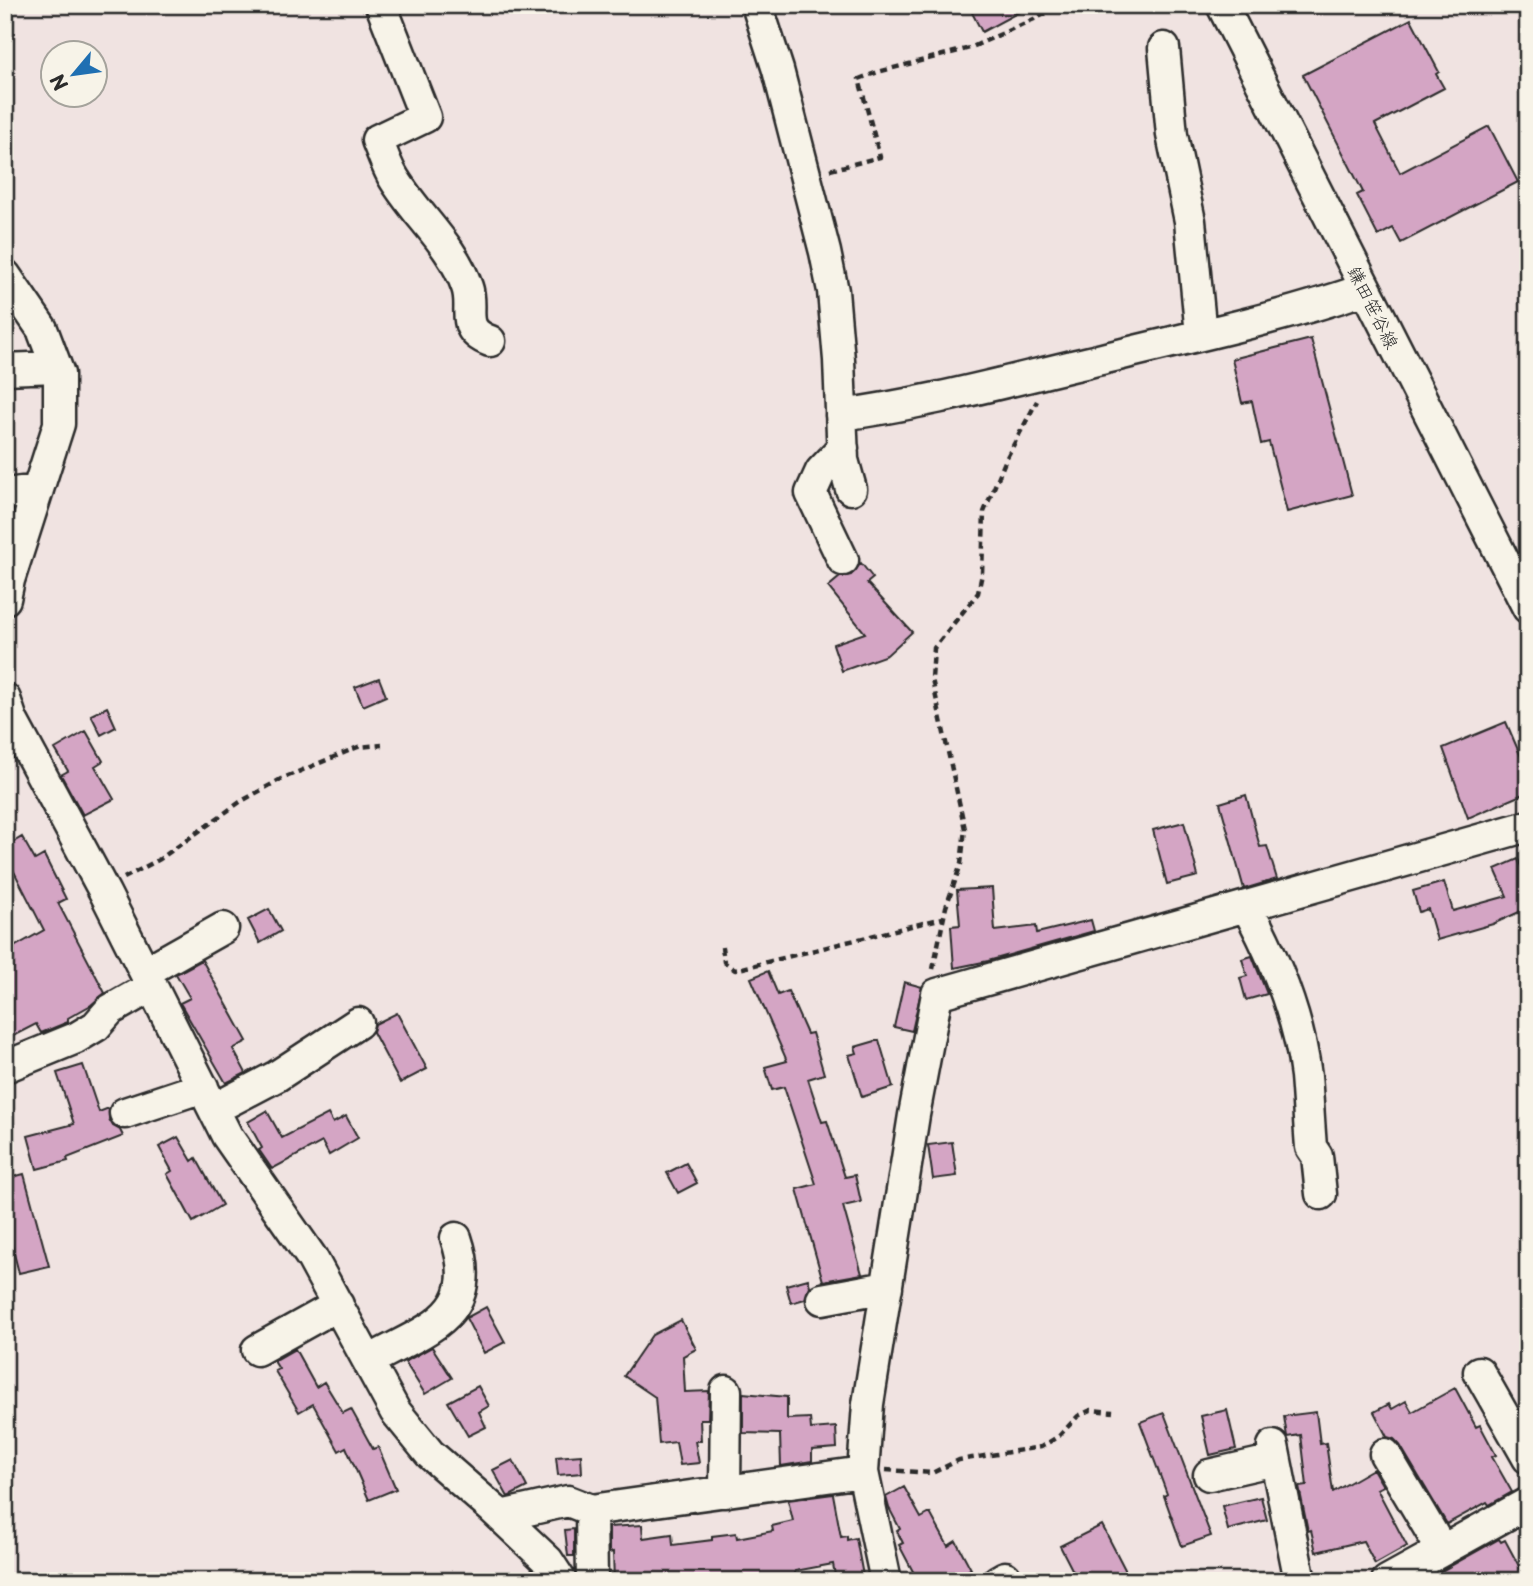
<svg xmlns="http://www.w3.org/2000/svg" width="1533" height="1586" font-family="'Playpen Sans','Klee One',sans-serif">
  <rect width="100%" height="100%" fill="#f0e3e1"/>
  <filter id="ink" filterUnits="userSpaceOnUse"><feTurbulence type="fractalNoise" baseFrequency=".0143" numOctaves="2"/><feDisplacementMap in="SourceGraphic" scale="14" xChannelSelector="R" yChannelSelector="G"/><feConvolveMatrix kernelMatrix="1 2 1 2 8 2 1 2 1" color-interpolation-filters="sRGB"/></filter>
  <g filter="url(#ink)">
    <path fill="#d4a5c4" stroke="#2b2b2b" stroke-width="2" d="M968 5H1032L982 32Z
      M1411 19 1439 72 1436 74 1444 88 1375 124 1400 173 1489 126 1518 182 1401 243 1393 228 1378 236 1357 195 1363 192 1303 75Z
      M1311 339 1352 495 1287 512 1269 442 1261 444 1252 401 1242 403 1232 359Z
      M861 563 873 578 867 583 912 632 887 655 842 671 833 644 865 633 828 587 840 577 851 575Z
      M379 678 386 696 363 706 355 687Z
      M107 707 116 727 101 735 91 715Z
      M1506 722 1528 773V792L1468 818 1443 748Z
      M86 731 103 761 95 766 114 799 83 815 61 775 68 771 55 749Z
      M1246 795 1260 847 1267 846 1277 879 1244 889 1220 803Z
      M1184 822 1198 876 1167 884 1153 830Z
      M22 837 35 860 44 855 66 899 58 903 105 993 91 1005 68 1018V1022L41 1033 36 1024 5 1040V952L44 930 5 854V847Z
      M1518 859 1528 883V908L1493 924 1437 940 1428 909 1419 912 1413 891 1444 882 1453 911 1507 896 1495 869Z
      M992 888 995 931 1036 926 1037 933 1091 920 1094 931 988 961 954 968 951 926 960 925 957 890Z
      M269 909 281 931 260 943 248 920Z
      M1252 956 1267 994 1246 1000 1240 978 1247 976 1242 959Z
      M202 960 247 1041 233 1049 246 1073 226 1083 180 1003 190 998 176 974Z
      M768 971 778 995 788 991 807 1034 812 1033 824 1074 808 1079 822 1122 827 1121 845 1177 855 1175 861 1202 843 1206 862 1274 823 1281 797 1189 816 1184 784 1087 772 1090 765 1067 787 1061 751 978Z
      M904 982 922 987 912 1031 894 1027Z
      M397 1013 427 1069 400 1083 373 1032 375 1024Z
      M879 1040 893 1087 862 1097 849 1055 857 1053 855 1047Z
      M83 1065 99 1112 109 1108V1119L113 1126 120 1130 123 1136 67 1158 68 1161 37 1169 28 1136 74 1124 57 1073Z
      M267 1111 282 1138 328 1114 333 1123 346 1116 358 1138 329 1155 322 1142 272 1169 259 1150 262 1148 248 1122Z
      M178 1137 192 1161 196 1158 222 1205 193 1222 167 1174 172 1171 159 1147Z
      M952 1142 957 1176 933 1179 928 1145Z
      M686 1163 697 1183 678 1193 667 1173Z
      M24 1174 49 1266 19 1273 5 1219V1179Z
      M808 1279 810 1286 805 1299 791 1303 786 1285Z
      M486 1307 505 1342 484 1353 466 1318Z
      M681 1320 696 1349 683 1356 685 1392 709 1391 708 1419H700L701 1441H695L699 1463 680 1465 676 1442 659 1444 655 1397 624 1376 652 1335Z
      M432 1347 452 1378 425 1394 405 1362Z
      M295 1349 316 1387 324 1382 343 1413 351 1409 373 1449 378 1447 396 1489 369 1500 346 1447 339 1451 313 1404 299 1412 275 1371 279 1369 274 1361Z
      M478 1386 489 1406 479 1412 486 1427 468 1436 448 1402Z
      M1455 1388 1476 1427 1480 1425 1496 1455 1492 1457 1512 1492 1489 1505 1487 1502 1447 1524 1400 1445 1394 1439 1387 1437 1374 1412 1389 1404 1392 1409 1406 1401 1412 1412Z
      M743 1393 787 1397V1419L810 1418 811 1429 836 1427 837 1448 812 1450V1461L781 1466 780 1434 743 1433Z
      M1227 1410 1236 1449 1210 1455 1201 1416Z
      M1316 1412 1320 1444 1326 1443 1333 1492 1373 1469 1383 1486 1377 1489 1407 1546 1375 1564 1363 1541 1316 1552 1311 1530 1308 1531 1299 1487 1307 1486 1301 1435 1287 1437 1284 1416Z
      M1164 1413 1211 1536 1182 1546 1164 1496 1167 1494 1140 1422Z
      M581 1455 582 1473 558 1475 556 1457Z
      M513 1460 527 1487 508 1497 493 1470Z
      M904 1487 921 1518 930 1513 948 1546 956 1541 971 1569 967 1571 972 1581H918L899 1545 903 1543 897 1531 900 1529 889 1508 886 1497Z
      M833 1494 841 1537 847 1536V1540L856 1538 864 1581H836L833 1564 795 1571V1581H614L613 1552 609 1553V1527L642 1525 643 1538 672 1534 673 1545 712 1540V1536L736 1533 737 1538 773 1531 772 1526 793 1521 788 1500Z
      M1261 1497 1267 1520 1228 1530 1222 1506Z
      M1102 1525 1131 1581H1078L1060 1546Z
      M574 1529V1556H568L565 1530Z
      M1499 1539 1501 1542 1505 1540 1527 1581H1424Z"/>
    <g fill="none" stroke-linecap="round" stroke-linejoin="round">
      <defs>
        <path id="minor" d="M381 5 425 117 377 140C382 152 386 164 392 175 414 214 452 243 467 287 475 309 458 329 490 341
          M757 5 778 70 825 252 833 291 839 360 843 460 851 489
          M1222 5 1528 608
          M1164 48 1172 135 1190 221 1201 335
          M5 275 42 329 59 374V424L9 580 5 599
          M5 369 56 367
          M841 415C930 403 1015 379 1102 359 1190 337 1279 319 1365 289
          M5 494 38 490
          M843 560 811 493 821 471 843 448
          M5 699 12 720 105 893 227 1136 312 1258 395 1411 430 1454 493 1509 548 1561 561 1581
          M1247 907C1275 959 1299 1017 1306 1076 1308 1099 1309 1123 1311 1147L1317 1156 1321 1194
          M145 972 223 928
          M5 1067 76 1038 96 1026 110 1010 152 986
          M214 1109 277 1076 358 1023
          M125 1113 203 1087
          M822 1299 887 1287
          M257 1350 338 1305
          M369 1361C425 1329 483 1317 456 1238
          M1479 1372 1528 1458
          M1273 1446 1300 1581
          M1385 1454 1442 1550
          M1209 1475 1275 1460
          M725 1492 726 1391
          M501 1516 568 1501 591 1510
          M592 1581 591 1510 863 1472
          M886 1581 863 1472 868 1404 914 1115 937 994 1528 826
          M998 1581 1005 1577
          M1387 1581 1528 1503"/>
      </defs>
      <use href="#minor" stroke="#2b2b2b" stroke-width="35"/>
      <path stroke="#2b2b2b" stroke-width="4.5" stroke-dasharray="7 5" stroke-linecap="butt" d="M830 170 880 157 859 79 878 72 970 48 1065 5
        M124 878 160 859 240 802 281 779 358 747 382 745
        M722 947 724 962 735 970 943 918
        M933 969 946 907 961 864 965 829 932 679 934 648 978 593 982 574 984 512 1006 459 1037 401
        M886 1470 932 1473 959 1460 1041 1447 1059 1436 1078 1416 1091 1410 1113 1412
        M66 1581 112 1578 126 1581"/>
      <use href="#minor" stroke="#f7f3e8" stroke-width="30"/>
    </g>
  </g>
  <g text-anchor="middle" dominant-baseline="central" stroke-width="7" stroke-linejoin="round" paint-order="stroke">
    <g font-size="18" fill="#2b2b2b" stroke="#f7f3e8">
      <text transform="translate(1374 307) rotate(63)">鎌田笹谷線</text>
    </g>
  </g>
  <rect width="1533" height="1586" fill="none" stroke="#f7f3e8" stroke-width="28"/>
  <rect x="14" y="14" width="1505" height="1558" fill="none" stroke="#2b2b2b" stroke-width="2.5" filter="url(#ink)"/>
  <g transform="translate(74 74) rotate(241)"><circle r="33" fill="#f7f3e8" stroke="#a5a39c" stroke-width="2"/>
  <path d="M0-5L12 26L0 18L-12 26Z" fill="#1f6fb2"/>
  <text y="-10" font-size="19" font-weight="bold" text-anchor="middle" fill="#2b2b2b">N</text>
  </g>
</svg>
